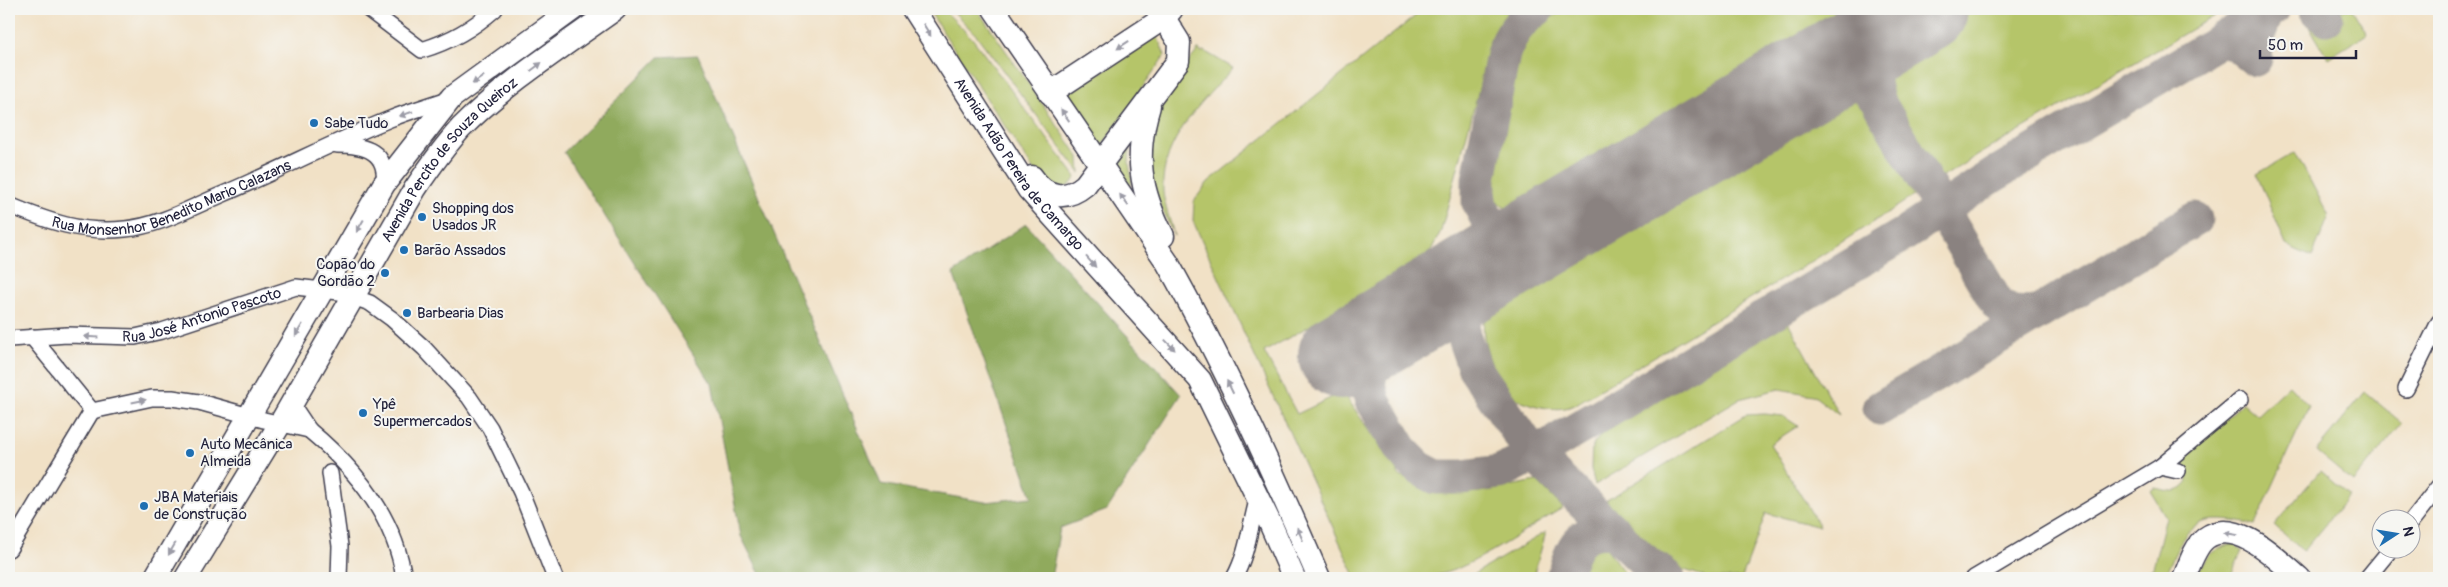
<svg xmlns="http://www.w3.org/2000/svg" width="2448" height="587" font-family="Pangolin,sans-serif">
  <rect width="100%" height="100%" fill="#f6f6f2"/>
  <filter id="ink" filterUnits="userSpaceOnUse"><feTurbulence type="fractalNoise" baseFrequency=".02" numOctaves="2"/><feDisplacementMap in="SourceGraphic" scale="10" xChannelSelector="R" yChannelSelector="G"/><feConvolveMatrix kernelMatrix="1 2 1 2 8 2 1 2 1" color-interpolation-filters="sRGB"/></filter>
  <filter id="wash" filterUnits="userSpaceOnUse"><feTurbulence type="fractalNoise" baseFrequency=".0096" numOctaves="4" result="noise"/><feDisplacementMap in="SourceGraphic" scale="20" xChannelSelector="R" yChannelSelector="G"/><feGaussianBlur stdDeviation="1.12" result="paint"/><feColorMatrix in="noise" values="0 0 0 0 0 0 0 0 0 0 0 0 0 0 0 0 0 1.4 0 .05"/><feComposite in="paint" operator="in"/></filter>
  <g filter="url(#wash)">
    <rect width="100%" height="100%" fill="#f1e1c6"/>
    <path fill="#b5c569" stroke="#6c7452" d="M928 9H943L972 38 1076 177 1071 184 1063 189 1040 180Z
      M951 9H977L1079 157 1080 173 977 36Z
      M1424 9H1513L1504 17 1491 44 1441 231 1427 258 1264 352 1297 414 1343 392 1400 476 1429 491 1452 494 1480 492 1536 481 1563 508C1529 527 1473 568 1437 575 1411 581 1383 578 1356 578L1193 221 1194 201 1208 182Z
      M1565 9H1859L1525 208C1501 210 1488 201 1487 176L1519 48 1527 33Z
      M1969 9H2226L1971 159 1814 260 1589 396C1582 400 1573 407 1565 408 1551 411 1521 404 1511 394 1495 379 1478 339 1485 317 1490 301 1499 292 1511 281Z
      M2313 9H2352L2367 34 2328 58 2302 15Z
      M1157 36 1165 55 1101 147 1064 96Z
      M1199 49 1201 53 1204 51 1233 68C1202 102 1160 141 1163 191 1164 205 1171 222 1174 236L1152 186 1149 147 1157 115 1166 96 1183 74 1185 66Z
      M1131 135 1129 163 1132 183 1130 186 1119 171 1115 161Z
      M2295 152 2329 216 2312 257 2286 245 2257 174Z
      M1787 320 1839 415 1813 395 1779 389 1739 399 1595 485 1591 469 1592 446 1614 418Z
      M2289 385 2309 406 2255 525C2193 512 2188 523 2164 578H2137L2153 568 2166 517 2150 491 2155 488C2170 491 2179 495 2188 482L2182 457 2243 403 2257 415Z
      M2365 392 2402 423 2353 482 2316 451Z
      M1765 414 1783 416 1798 426 1770 444 1820 527 1766 513 1742 578H1709L1666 564 1646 550 1602 503 1746 415Z
      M2320 471 2349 496 2303 551 2274 525Z
      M1546 532 1533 578H1467Z
      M2235 543 2242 551 2230 578H2195C2207 557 2210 550 2235 543Z
      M1593 544 1605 546 1628 578H1571L1579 550Z"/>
    <path fill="#90aa5d" stroke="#59664c" d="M698 55 881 484 985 502 1032 497 953 273 1026 224 1181 395 1107 510 1060 528 1051 578H762L741 536 712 384 564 152 659 57Z"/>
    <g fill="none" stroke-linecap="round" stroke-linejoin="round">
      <path stroke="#8a8280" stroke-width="35" d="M1537 9C1520 21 1510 34 1503 54L1479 179V203L1490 224 1514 237 1542 236
        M2316 9 2326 18 2323 9
        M1889 29C1869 58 1868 66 1877 100L1998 305 2012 313 2035 314
        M2221 40 2236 44 2255 59 2257 37 2267 12
        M1809 77 1837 75 1860 81 1877 100
        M1487 269 1463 309 1462 332 1475 369 1534 455 1641 558 1668 578
        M1385 330 1369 358 1368 379 1373 401 1403 452 1419 468 1436 477H1462L1500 472 1534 455 1903 235 1994 175 2273 9
        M1880 408 2195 219
        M1563 578C1572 548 1579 525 1617 533"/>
      <path stroke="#8a8280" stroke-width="88" d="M1342 355 1924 9"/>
    </g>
  </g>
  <g filter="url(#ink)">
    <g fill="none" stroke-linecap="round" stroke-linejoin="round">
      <defs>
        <g id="street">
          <path d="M368 9 422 50C451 41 472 29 495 9"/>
          <path d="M337 145C365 145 388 151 384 184"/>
          <path id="s1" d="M9 205C47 221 83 234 125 229 159 226 190 208 221 195 278 171 333 142 390 119 410 111 431 105 451 98"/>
          <path d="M32 337 92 411"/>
          <path id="s2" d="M9 339 67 335 135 337 162 331 296 287 339 292 370 303 392 319 424 348 469 397 490 428 521 492 555 578"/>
          <path d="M2406 389 2439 322"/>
          <path d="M92 411 152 398H172L199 402 264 420 309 430 291 403"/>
          <path d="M309 430C356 469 395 517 404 578"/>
          <path d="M2160 467 2240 400"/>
          <path d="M330 473 340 546 339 578"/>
          <path d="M2410 523 2439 486"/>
          <path d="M9 549 92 411"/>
          <path d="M1234 578C1248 553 1250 525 1258 497"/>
          <path d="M1974 578 2160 467 2178 471"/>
          <path d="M2367 578 2390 550"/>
        </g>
        <g id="secondary">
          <path id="s3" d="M913 9 1029 190 1200 380 1271 525 1294 578"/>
          <path d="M994 9 1167 262C1224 363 1273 472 1319 578"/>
          <path d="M1050 93 1164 18 1172 9"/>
          <path d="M1149 106C1134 156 1140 190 1163 236"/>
          <path d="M1032 177C1046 198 1066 201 1085 185L1178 61 1179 42 1164 18"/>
          <path d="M155 578 384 184 452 97 573 9"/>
          <path id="s4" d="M186 578 280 424 415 189C429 168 444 147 461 128 504 84 565 45 615 9"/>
          <path d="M2184 578C2189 566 2195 546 2206 538 2236 516 2279 561 2299 578"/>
        </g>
      </defs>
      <use href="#street" stroke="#413f50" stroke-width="18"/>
      <use href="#secondary" stroke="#413f50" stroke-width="25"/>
      <use href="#street" stroke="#fff" stroke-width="15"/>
      <use href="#secondary" stroke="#fff" stroke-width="22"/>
    </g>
    <defs><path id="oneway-solid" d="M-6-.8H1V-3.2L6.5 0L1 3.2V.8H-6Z" transform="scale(1.25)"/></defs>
    <g fill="#9c9ca7">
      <use href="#oneway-solid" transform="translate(927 30) rotate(58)"/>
      <use href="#oneway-solid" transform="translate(1123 45) rotate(146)"/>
      <use href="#oneway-solid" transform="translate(536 67) rotate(-37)"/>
      <use href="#oneway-solid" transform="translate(478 80) rotate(145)"/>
      <use href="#oneway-solid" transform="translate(406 114) rotate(161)"/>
      <use href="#oneway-solid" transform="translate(1065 115) rotate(-125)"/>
      <use href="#oneway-solid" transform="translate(1124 200) rotate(-126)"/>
      <use href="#oneway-solid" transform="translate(360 226) rotate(120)"/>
      <use href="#oneway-solid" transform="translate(1091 262) rotate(48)"/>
      <use href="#oneway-solid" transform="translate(299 330) rotate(121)"/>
      <use href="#oneway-solid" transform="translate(91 337) rotate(-176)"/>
      <use href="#oneway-solid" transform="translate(1170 345) rotate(46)"/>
      <use href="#oneway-solid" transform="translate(1230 387) rotate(-116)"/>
      <use href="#oneway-solid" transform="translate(139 401) rotate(-11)"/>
      <use href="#oneway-solid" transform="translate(1300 534) rotate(-114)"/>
      <use href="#oneway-solid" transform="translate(2231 534) rotate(-170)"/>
      <use href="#oneway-solid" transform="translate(172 549) rotate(120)"/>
    </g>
  </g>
  <g fill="#1f6fb2" stroke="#f6f6f2" stroke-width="2">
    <circle cx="314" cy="123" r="5"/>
    <circle cx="422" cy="217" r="5"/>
    <circle cx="404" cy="250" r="5"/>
    <circle cx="385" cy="273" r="5"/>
    <circle cx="407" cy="313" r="5"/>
    <circle cx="363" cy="413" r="5"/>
    <circle cx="190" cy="453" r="5"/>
    <circle cx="144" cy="506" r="5"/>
  </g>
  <g text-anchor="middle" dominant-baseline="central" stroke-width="4" stroke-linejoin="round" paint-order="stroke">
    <g font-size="15" fill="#22223b" stroke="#f6f6f2" text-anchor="start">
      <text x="324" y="123">Sabe Tudo</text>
      <text x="432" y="208">Shopping dos<tspan x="432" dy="17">Usados JR</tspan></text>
      <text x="414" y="250">Barão Assados</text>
      <text x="375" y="264" text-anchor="end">Copão do<tspan x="375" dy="17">Gordão 2</tspan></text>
      <text x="417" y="313">Barbearia Dias</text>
      <text x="373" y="404">Ypê<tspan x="373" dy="17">Supermercados</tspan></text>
      <text x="200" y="444">Auto Mecânica<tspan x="200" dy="17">Almeida</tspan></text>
      <text x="154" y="497">JBA Materiais<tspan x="154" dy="17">de Construção</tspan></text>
    </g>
    <g font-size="15" fill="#22223b" stroke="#f6f6f2">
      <text stroke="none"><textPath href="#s4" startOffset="496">Avenida Percito de Souza Queiroz</textPath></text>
      <text stroke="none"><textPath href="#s3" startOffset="188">Avenida Adão Pereira de Camargo</textPath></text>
      <text stroke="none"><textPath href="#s1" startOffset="172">Rua Monsenhor Benedito Mario Calazans</textPath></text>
      <text stroke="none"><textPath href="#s2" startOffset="196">Rua José Antonio Pascoto</textPath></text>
    </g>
  </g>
  <rect width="2448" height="587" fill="none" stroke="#f6f6f2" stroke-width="30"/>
  <g transform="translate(2396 534) rotate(78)"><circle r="24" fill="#f6f6f2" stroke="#a1a1a9"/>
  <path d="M0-4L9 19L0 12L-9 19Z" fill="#1f6fb2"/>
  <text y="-8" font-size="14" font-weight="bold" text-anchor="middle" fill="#22223b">N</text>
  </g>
  <path d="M2260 50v8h96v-8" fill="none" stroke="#22223b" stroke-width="2.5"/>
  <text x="2268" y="50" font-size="15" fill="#22223b" stroke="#f6f6f2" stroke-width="4" paint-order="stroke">50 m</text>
</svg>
